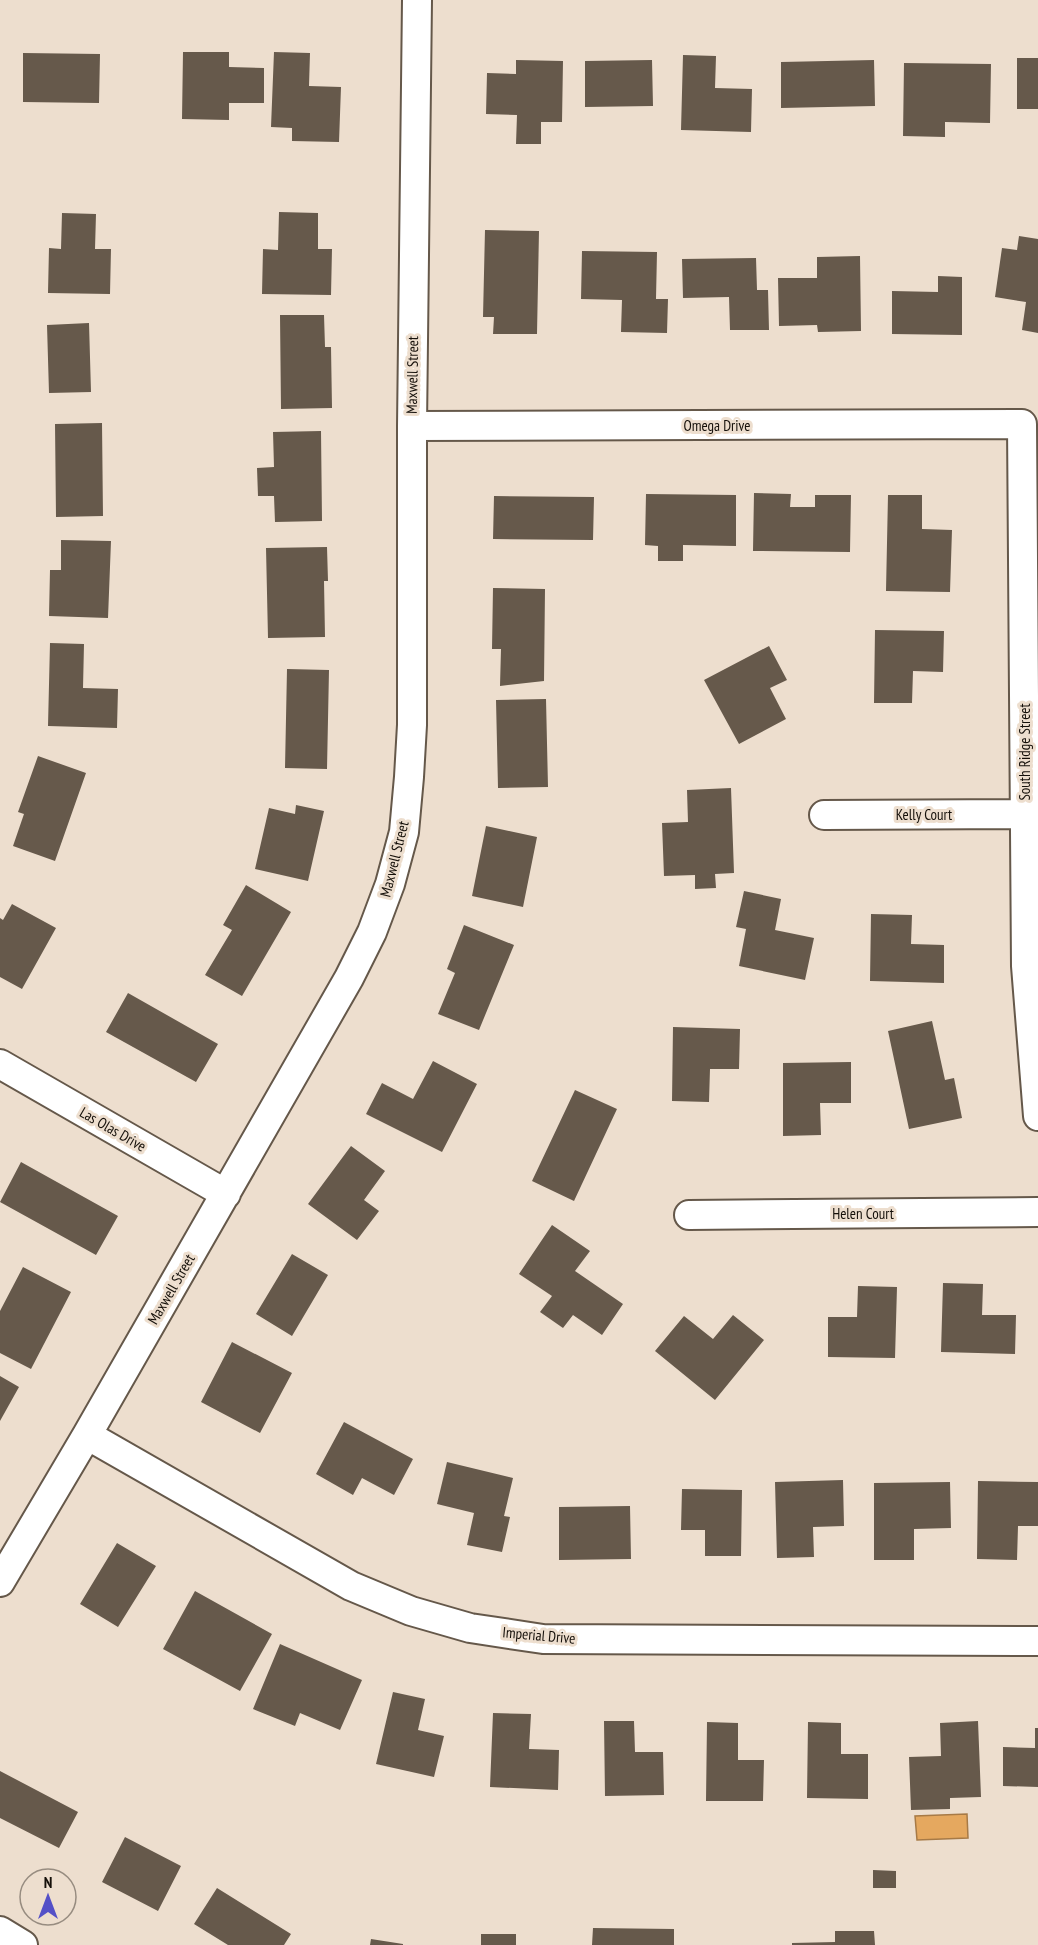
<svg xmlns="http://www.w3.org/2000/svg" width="1038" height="1945" font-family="'PT Sans Narrow',sans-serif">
  <rect width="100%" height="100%" fill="#eddece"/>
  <path fill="#e5a85f" stroke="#a77a46" stroke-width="1.5" d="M967 1814 968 1838 917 1840 915 1816Z"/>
  <path fill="#66594b" d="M183 52H229V67L264 68V103H229V120L182 119Z
    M274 52 310 53 309 86 341 87 339 142 292 141V128L271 127Z
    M23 53 100 54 99 103 23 102Z
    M683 55 716 56 715 88 752 89 751 132 681 130Z
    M1017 58H1038V109H1017Z
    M516 60 563 61 562 122H541V144H516L517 115 486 114 487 73 516 74Z
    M652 60 653 106 585 107V61Z
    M874 60 875 106 781 108V62Z
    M904 63 991 64 990 123 945 122V137L903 136Z
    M279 212 318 213V249H332L331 295 262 294 263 249 278 250Z
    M62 213 96 214 95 249H111L110 294 48 293 49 248 61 249Z
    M485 230 539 231 537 334H493L494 317H483Z
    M1019 236 1038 239V333L1022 330 1026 302 995 297 1002 248 1017 250Z
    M582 251 657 252 656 299H668L667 333 621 332 622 300 581 299Z
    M860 256 861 331 818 332 817 325 779 326 778 278H817V257Z
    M756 258 757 290H768L769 330H730L729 297 683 298 682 259Z
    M938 276 962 277V335L892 334V291L938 292Z
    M280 315H324L325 347H331L332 408 281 409Z
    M89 323 91 392 49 393 47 325Z
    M102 423 103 516 56 517 55 424Z
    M321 431 322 521 275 522 274 496H258L257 468 274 467 273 432Z
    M754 493 791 494 790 507H815V495H851L850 552 753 551Z
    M646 494 736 495V546L683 545V561H658V546L645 545Z
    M888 495H922V529L952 530 950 592 886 591Z
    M494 496 594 497 593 540 493 539Z
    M61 540 111 541 108 618 49 616 50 570H61Z
    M327 547 328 581H324L325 637 268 638 266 548Z
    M493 588 545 589 544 681 500 686 501 649H492Z
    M875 630 944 631 943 672 913 671 912 703H874Z
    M50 643 84 644 83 688 118 689 117 728 48 726Z
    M769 646 787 680 770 688 786 719 739 744 704 680Z
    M287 669 329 670 327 769 285 768Z
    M546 699 548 787 498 788 496 700Z
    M38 756 86 773 55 861 13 846 24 814 18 812Z
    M731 788 734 873 715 874 716 888 695 889V875L664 876 662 823 688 822 687 790Z
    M296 805 324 811 308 881 255 869 269 808 295 814Z
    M486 826 537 837 523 907 472 896Z
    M246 885 291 912 242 996 205 975 232 930 223 925Z
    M744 891 781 899 775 930 814 938 805 980 739 966 746 929 736 927Z
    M12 904 56 928 22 989 0 977V918L3 920Z
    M871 914 912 915 911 944 944 945V983L870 981Z
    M464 925 514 945 479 1030 438 1014 455 973 447 969Z
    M128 993 218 1044 196 1082 106 1032Z
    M932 1021 945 1080 954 1078 962 1118 909 1129 888 1031Z
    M673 1027 740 1029 739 1069H710L709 1102 672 1101Z
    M433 1061 477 1084 442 1152 366 1114 382 1083 413 1099Z
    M851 1062V1103H820L821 1135 783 1136V1063Z
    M575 1090 617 1109 574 1201 532 1181Z
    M351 1146 385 1171 364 1200 379 1211 357 1240 308 1204Z
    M21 1162 118 1216 96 1255 0 1202Z
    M552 1225 590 1251 575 1271 623 1304 602 1335 573 1315 563 1328 540 1312 552 1296 519 1274Z
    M292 1254 328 1275 292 1336 256 1314Z
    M23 1267 71 1292 31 1369 0 1353V1311Z
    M943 1283 983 1284 982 1315H1016L1015 1354 941 1352Z
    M858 1286 897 1287 895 1358 828 1357V1317H857Z
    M733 1315 764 1340 715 1400 655 1351 684 1316 713 1339Z
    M232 1342 292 1373 260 1433 201 1402Z
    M0 1376 19 1387 0 1421Z
    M344 1422 413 1459 394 1495 362 1478 353 1495 316 1474Z
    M447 1462 513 1478 504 1516 510 1517 502 1552 467 1545 474 1513 437 1504Z
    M843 1480 844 1526 813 1527 814 1557 777 1558 775 1482Z
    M978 1481 1038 1482V1526H1018L1017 1560 977 1559Z
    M950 1482 951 1528 914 1529V1560H874V1483Z
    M682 1489 742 1490 741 1556H705V1530H681Z
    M630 1506 631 1559 559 1560V1507Z
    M117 1543 156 1566 118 1627 80 1604Z
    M195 1591 272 1634 240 1691 163 1649Z
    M280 1644 362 1680 340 1730 300 1713 295 1726 253 1709Z
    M393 1692 425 1699 418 1730 444 1736 434 1777 376 1764Z
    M493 1713 531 1714 529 1749 559 1750 558 1790 490 1787Z
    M604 1721H634L635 1752H663L664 1795 605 1796Z
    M978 1721 981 1797 950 1798V1809L911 1810 909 1757 941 1756 940 1723Z
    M707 1722 738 1723V1760H764L763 1801H706Z
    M808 1722 841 1723V1754H868V1799L807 1798Z
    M1035 1728H1038V1787L1003 1786V1747L1035 1748Z
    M0 1771 78 1812 59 1848 0 1818Z
    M125 1837 181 1866 158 1911 102 1882Z
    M873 1870 896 1871V1888H873Z
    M217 1888 291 1934 284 1945H228L194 1924Z
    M593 1928 674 1929V1945H592Z
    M835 1931H874L875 1945H792V1943L835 1942Z
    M481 1934H516V1945H481Z
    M371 1939 403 1944V1945H370Z"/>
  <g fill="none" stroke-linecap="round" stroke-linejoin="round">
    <defs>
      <path id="minor" d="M412 426 1022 424 1026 966 1038 1116
        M824 815 1024 814
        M0 1064 226 1194
        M689 1215 1038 1212
        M87 1435 351 1586 411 1611 470 1628 543 1639 1038 1641
        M0 1582 87 1435 349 978 372 932 390 884 404 832 409 777 412 725V426L417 0
        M0 1931 23 1945"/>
    </defs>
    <use href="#minor" stroke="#65584a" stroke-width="32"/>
    <use href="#minor" stroke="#fff" stroke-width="28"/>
  </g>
  <g text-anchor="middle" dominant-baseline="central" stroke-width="6" stroke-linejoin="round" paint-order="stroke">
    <g font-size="15" fill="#15100a" stroke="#eddece">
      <text transform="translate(412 375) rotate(-89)">Maxwell Street</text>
      <text x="717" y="425">Omega Drive</text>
      <text transform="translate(1024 752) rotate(-90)">South Ridge Street</text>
      <text x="924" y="814">Kelly Court</text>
      <text transform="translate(394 859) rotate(-76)">Maxwell Street</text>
      <text transform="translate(113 1129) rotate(30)">Las Olas Drive</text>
      <text x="863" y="1213">Helen Court</text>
      <text transform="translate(171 1289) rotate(-60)">Maxwell Street</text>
      <text transform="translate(539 1635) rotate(5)">Imperial Drive</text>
    </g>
  </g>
  <g transform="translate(48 1897)"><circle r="28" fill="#eddece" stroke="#978c80" stroke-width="1.5"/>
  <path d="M0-4.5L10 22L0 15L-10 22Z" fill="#5450c7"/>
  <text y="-9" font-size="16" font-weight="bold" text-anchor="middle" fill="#15100a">N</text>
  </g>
</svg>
